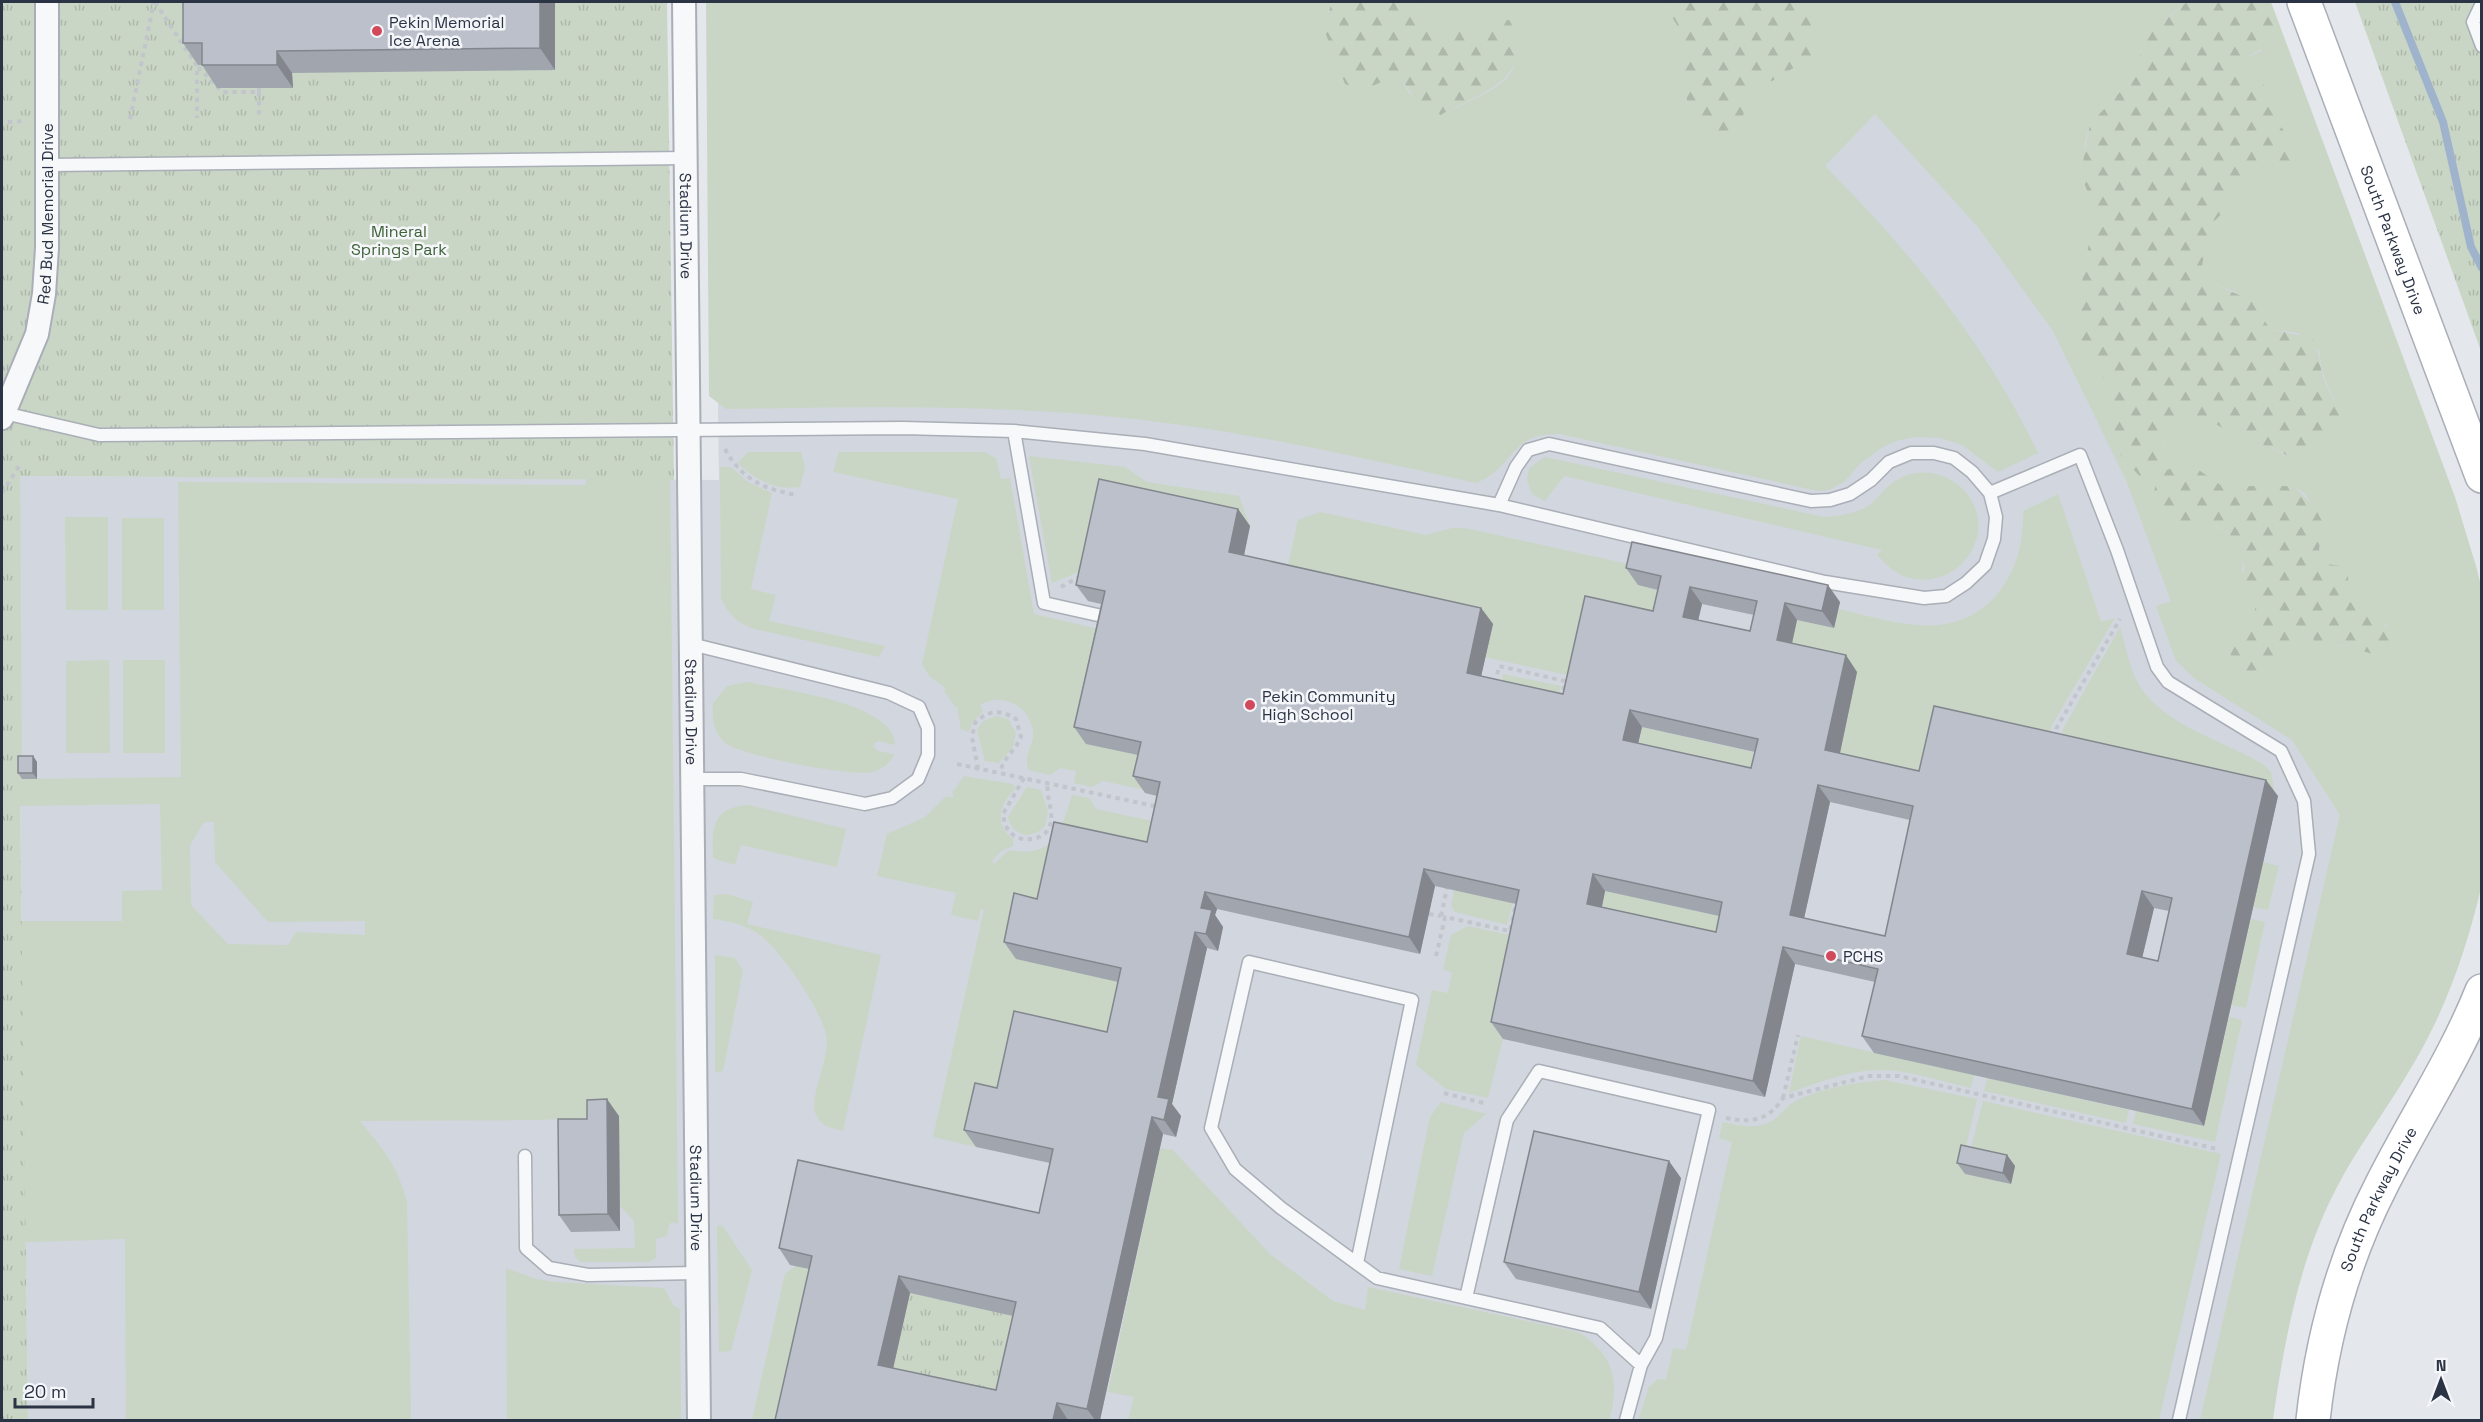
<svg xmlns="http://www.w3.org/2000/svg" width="2483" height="1422" font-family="'Space Grotesk',sans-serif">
  <defs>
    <pattern id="forest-firs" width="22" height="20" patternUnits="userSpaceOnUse" patternTransform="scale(1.5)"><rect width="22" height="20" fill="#c9d6c5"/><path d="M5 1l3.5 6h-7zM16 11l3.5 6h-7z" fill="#adb8ab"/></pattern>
    <pattern id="park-tufts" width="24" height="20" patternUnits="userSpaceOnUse" patternTransform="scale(1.5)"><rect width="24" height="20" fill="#c9d6c5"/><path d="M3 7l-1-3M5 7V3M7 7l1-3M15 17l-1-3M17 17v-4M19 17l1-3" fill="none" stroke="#adb8ab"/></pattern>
  </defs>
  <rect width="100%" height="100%" fill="#e4e7ec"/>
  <path fill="#d2d6de" d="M713 2H2252L2482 650V759L2315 1197 2268 1420H28L16 476 719 480Z"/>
  <path fill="#c9d6c5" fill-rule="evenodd" d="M706 2H1331L1328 12 1380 81 1393 77 1403 82 1409 93 1441 115C1461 103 1519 87 1515 56 1513 43 1504 28 1500 16 1467 35 1432 43 1415 2H1662L1677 25 1682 79 1693 126 1744 112 1743 95 1747 82 1772 81 1815 55 1805 9 1795 6 1793 2H2187L2171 14 2141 44 2140 60 2134 77 2090 124 2085 143 2084 183 2095 210 2075 320 2111 386 2115 406V436L2121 455 2165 445V430L2173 417 2204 418 2255 445 2270 446 2284 455 2314 452 2343 426C2338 399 2319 379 2320 351L2298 333 2270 329 2260 316 2234 291 2218 286 2202 267 2208 228 2230 205 2247 173 2257 167H2291L2295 144 2277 122 2264 86 2243 71V60L2261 51 2265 10 2262 2H2271L2455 497 2476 566 2482 590V883C2467 950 2444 1015 2408 1073 2385 1112 2357 1148 2336 1189 2299 1260 2284 1342 2273 1420H2200L2340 815 2292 740 2194 678 2176 661 2156 606 2171 601 2126 480 2053 331 1977 226 1875 114 1825 166C1910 251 1986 344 2038 453L1998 472 1962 445 1940 438 1918 437 1899 440 1883 447 1861 463 1844 482 1829 490 1818 491 1560 434C1507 433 1517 467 1476 483 1357 457 1238 429 1115 417 985 404 856 407 726 409L709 396ZM2207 477 2222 486H2294L2305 494 2322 521 2319 550 2327 564 2349 587V601L2387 626 2375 655C2361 650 2345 640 2331 649L2301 632 2289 641 2243 628 2255 614 2256 600 2242 569 2244 559 2240 542 2213 525Z
    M748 452H801L805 467 800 487C776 491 755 480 738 463Z
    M839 452H984L996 458 1001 479 1010 478 1034 614 1111 632 1153 759 1146 790 1103 781 1092 787 1074 783 1076 771 1060 768 1050 775 1029 770C1022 758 1034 745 1033 733 1031 706 1002 691 980 705L983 711 972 723 969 732 961 729 957 706 955 707 944 691 946 688 930 677 922 664 958 499 833 472Z
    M1029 456 1125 467 1147 482 1239 496 1250 526 1081 571 1052 583Z
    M1545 457 1824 517C1839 516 1854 514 1868 506 1877 500 1883 490 1891 484 1915 465 1949 470 1968 495 1998 535 1958 590 1910 578 1896 575 1887 565 1877 555L1882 550 1564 476 1545 501 1532 494 1527 480 1529 468Z
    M720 467H731L748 482 772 493 751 589 776 595 769 621 885 646 879 657 755 629C738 624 728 614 721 598Z
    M20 471 22 779 181 777 178 482 586 485V473H670L678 1224 673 1222 669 1224 667 1236 656 1239V1258L649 1262H581L576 1258 573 1249 635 1248 634 1221 620 1206 618 1116 539 1120 360 1121C384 1151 396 1162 407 1202L411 1420H126L125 1239 2 1243V499ZM160 804 162 890 122 891V921H21L19 806ZM204 822H214L215 862 268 922 365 921V935L296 932 288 945 228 944 191 905 190 845Z
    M2058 494 2101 622 2115 618 2052 725 2047 746 1933 779 1837 767 1789 657 1797 620 1834 628 1838 609C1871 616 1905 628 1938 625 1998 619 2025 564 2023 511Z
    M1320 512 1426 535 1452 528H1465L1642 567 1673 593 1665 628 1572 676 1485 657 1285 579 1298 520Z
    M65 517H108V610H66Z
    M122 518H164V610H122Z
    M2120 627C2126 646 2129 668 2139 685 2165 727 2224 740 2264 765L2271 772 2275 796 2059 748 2063 729Z
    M109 660 110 753H66V661Z
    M123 660H165V753H123Z
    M1503 674 1561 686 1556 707 1498 694Z
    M748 682C781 690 895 702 895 745L879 741 874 743V747L878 751 894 754C891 763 882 769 873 772 852 777 740 756 724 742 713 731 712 718 713 703L727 686Z
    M996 716 1008 719 1016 733 1013 747 999 763 985 761 977 730 982 722Z
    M1642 727 1770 756 1763 785 1635 757Z
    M964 776 1013 784 1016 788C1001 802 992 823 1013 839V846L1001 851 992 861 994 864 1008 851C1017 850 1025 853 1033 851 1059 846 1066 815 1072 795L1089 798 1096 809 1166 824 1158 859 1016 958 1133 985 1119 1049 1009 1105 987 1100 976 1147 933 1137 984 910 981 909 978 921 951 915 956 893 877 876 887 834 925 817 946 796 952 798 954 795 952 793Z
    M1027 787 1041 790 1048 811 1045 826C1033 840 1013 837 1008 817Z
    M749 805 846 829 837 867 741 845 735 865 713 858C712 828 712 807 749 805Z
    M2263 862 2279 866 2268 910 2253 907Z
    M1454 890 1513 903 1507 925 1455 912 1451 906Z
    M1605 891 1734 919 1728 949 1599 921Z
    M727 894 753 902 747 924 881 955 843 1131C828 1127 819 1126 814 1109 814 1086 826 1065 827 1042 828 1018 780 949 760 935 746 925 730 921 713 919L714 895Z
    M2251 919 2265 922 2246 1008 2231 1005Z
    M1468 926 1514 936 1503 1039 1488 1098 1446 1089 1416 1065 1432 990 1448 993 1452 972 1443 970 1451 935Z
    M715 955 735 958 743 970 723 1071 715 1072Z
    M2229 1017 2242 1020 2215 1142 2133 1124 2136 1111 2204 1126Z
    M1801 1036 1974 1075 1971 1088C1943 1082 1913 1071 1884 1070 1853 1069 1819 1082 1789 1093Z
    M1987 1078 2129 1110 2126 1123 1984 1091Z
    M1885 1080 1977 1099 1961 1169 1966 1170V1174L2012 1184 1969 1156 1983 1101 2221 1154 2159 1420H1638L1649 1387 1658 1379 1666 1380 1673 1348 1686 1350 1732 1142 1719 1138 1723 1122C1741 1126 1761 1131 1777 1117 1786 1109 1790 1103 1802 1098 1828 1087 1857 1082 1885 1080Z
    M1441 1102 1486 1114 1464 1133 1432 1276 1399 1269 1430 1117Z
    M1160 1148 1173 1150 1271 1255 1333 1301 1365 1310 1368 1287 1578 1332C1613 1353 1621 1383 1609 1420H1128L1134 1397 1108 1392Z
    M722 1225 752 1270 731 1351 719 1352 717 1226Z
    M796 1266 824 1273 791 1420H752L785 1274Z
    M506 1268 536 1279 555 1282 664 1288 674 1306 680 1309 681 1420H507Z"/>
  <path fill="url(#forest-firs)" d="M1331 2H1415C1432 43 1467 35 1500 16L1510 21C1540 79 1477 94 1441 115L1421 106 1403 82 1393 77 1361 91 1345 84 1325 32Z
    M1662 2H1793L1795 6C1826 14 1820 29 1815 55L1772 81 1747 82 1743 95 1744 112 1739 132 1732 142 1713 138 1693 126 1682 79 1677 25Z
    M2187 2H2262L2276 28 2275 40 2243 60V71L2264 85 2277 122 2295 144V158L2291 167H2257L2247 173 2230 205 2208 228 2202 267 2218 286 2251 300 2270 329 2312 338C2322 354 2318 365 2325 382 2331 397 2340 409 2343 426L2314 452 2295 460 2270 446 2255 445 2204 418 2173 417C2158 441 2171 461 2142 479L2121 455 2115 436V406L2111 387 2086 356 2075 320 2095 210 2084 183 2083 162 2090 124 2134 77 2140 60 2141 44 2148 34Z
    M2190 464 2222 486H2294L2315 508 2322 521 2319 550 2327 564 2343 566 2348 575 2349 601C2372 617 2395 620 2389 652 2384 653 2379 655 2374 654 2359 652 2346 639 2331 649L2316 648 2313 638 2301 632 2289 641C2287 655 2271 677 2254 677 2249 677 2241 672 2236 671L2231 661 2230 634 2243 628 2255 614V600L2244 589V559L2240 542 2214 525 2179 528 2156 514C2151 481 2156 468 2190 464Z"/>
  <path fill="url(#park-tufts)" d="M2 2H667L674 480 16 476 28 1420H2Z
    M2355 2H2481V351Z
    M910 1293 1028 1319 1008 1407 890 1382Z"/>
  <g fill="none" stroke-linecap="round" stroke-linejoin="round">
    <path stroke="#9fb4cc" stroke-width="8" d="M2395 2 2443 122 2471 247 2482 268"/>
    <defs>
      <path id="service" d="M2482 3 2473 22 2482 46
        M48 165 687 158
        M4 413 99 435 903 428 1014 431 1145 444 1499 505 1825 582 1924 598 1946 596 1966 583 1985 565 1994 539 1996 517 1990 493 1972 472 1954 458 1934 453H1911L1889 462 1871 480 1850 494 1830 500 1811 501 1549 444 1528 450 1516 467 1499 505
        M1014 431 1044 603 1111 618
        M1990 493 2080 455 2117 550 2157 667 2168 682 2281 751 2304 801 2309 854 2179 1420
        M691 644 889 693 919 707 928 728V755L918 779 892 798 865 804 741 779H693
        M525 1156 526 1248 549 1268 588 1275 697 1273
        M1357 1263 1412 1000 1249 962 1211 1128 1235 1169 1281 1208 1377 1278 1600 1328 1641 1365
        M1466 1298 1507 1120 1539 1071 1709 1110 1656 1338 1641 1365 1626 1420"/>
      <g id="minor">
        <path id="s1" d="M684 2 699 1420"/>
        <path id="s2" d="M2 418 37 334 44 294 47 248V2"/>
      </g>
      <g id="secondary">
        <path id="s3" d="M2304 2 2482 476"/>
        <path id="s4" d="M2313 1420C2322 1338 2343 1260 2381 1186 2414 1120 2455 1059 2482 991"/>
      </g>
    </defs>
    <use href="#service" stroke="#a9aeb7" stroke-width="15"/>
    <use href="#minor" stroke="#a9aeb7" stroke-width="26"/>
    <use href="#secondary" stroke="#a9aeb7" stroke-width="36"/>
    <path stroke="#c2c5cb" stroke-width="4" stroke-dasharray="4.5 4.5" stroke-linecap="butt" d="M155 2 197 66V118
      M198 67 222 92H259V88
      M259 92V118
      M130 119 154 2
      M8 122 24 121
      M725 449C741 479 765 490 798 495
      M2 493 21 463
      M1061 587 1081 576
      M1495 683 1499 666 1565 681 1562 698
      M2055 738 2056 729 2120 619
      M957 764 1159 807
      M978 769 972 737 975 723C988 710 1000 709 1016 719L1021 737C1015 751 1003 758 1000 773
      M1024 778 1003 814C1004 820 1005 826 1009 831 1018 843 1042 842 1049 828 1056 814 1045 798 1048 783
      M1429 914 1441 916
      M1441 916 1447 888
      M1436 956 1445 917 1510 931 1516 903
      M1444 1093 1487 1104
      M1783 1098 1798 1035
      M1726 1118C1751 1123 1768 1121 1783 1098L1869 1076H1899L2217 1149"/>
    <use href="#service" stroke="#f7f8fa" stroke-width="12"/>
    <use href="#minor" stroke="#f7f8fa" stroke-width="22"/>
    <use href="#secondary" stroke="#fff" stroke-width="33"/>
  </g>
  <path fill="#a1a5ae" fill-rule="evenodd" d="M183 2H555V70L292 73 293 88H217L202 65H198L183 43Z
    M1238 509 1250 526 1244 556 1481 608 1493 624 1481 676 1563 694 1653 611 1658 590 1638 585 1626 568 1840 602 1834 628 1797 620 1792 643 1857 672 1840 753 1919 771 2278 796 2204 1126 1874 1053 1862 1036 1875 982 1795 964 1765 1097 1503 1039 1491 1022 1516 904 1435 886 1420 954 1217 909 1215 915 1223 927 1218 951 1207 948 1172 1104 1181 1116 1176 1137 1163 1134 1100 1420H775L809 1269 790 1265 779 1248 1039 1213 1050 1163 976 1147 964 1130 997 1088 1107 1032 1118 982 1016 959 1004 942 1037 899 1147 842 1157 796 1145 793 1133 776 1138 755 1086 744 1074 727 1101 604 1088 601 1076 585ZM1702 604 1754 615 1750 631 1698 620ZM1642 727 1755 752 1751 768 1638 743ZM1830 802 1910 820 1885 936 1804 918ZM1605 891 1719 916 1716 932 1602 907ZM2154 908 2169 911 2158 961 2142 958ZM910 1293 1013 1316 996 1390 893 1369Z
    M33 756 37 762V779H22L18 773Z
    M619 1116 620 1231 571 1232 559 1215 587 1119Z
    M2007 1155 2015 1166 2011 1184 1965 1174 1957 1163Z
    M1681 1178 1651 1309 1516 1279 1504 1262Z"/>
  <path fill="#83868d" d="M540 2H555V70L540 48Z
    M277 51 292 73 293 88 277 65Z
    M1238 509 1250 526 1241 569 1229 552Z
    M1828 585 1840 602 1834 628 1822 611Z
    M1690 587 1702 604 1695 634 1683 617Z
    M1785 603 1797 620 1789 657 1777 640Z
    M1481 608 1493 624 1478 690 1467 673Z
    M1846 655 1857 672 1837 767 1825 750Z
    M1630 710 1642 727 1635 757 1623 740Z
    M33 756 37 762V779L33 773Z
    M2266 780 2278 796 2204 1126 2192 1109Z
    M1818 785 1830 802 1801 932 1790 915Z
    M1424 869 1435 886 1420 954 1409 937Z
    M1593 874 1605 891 1599 921 1587 904Z
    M2142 891 2154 908 2139 971 2127 954Z
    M1205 892 1217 909 1215 915 1223 927 1218 951 1206 934 1201 908Z
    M1195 932 1207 948 1172 1104 1181 1116 1176 1137 1164 1120 1158 1097Z
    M1783 947 1795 964 1765 1097 1753 1081Z
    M607 1099 619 1116 620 1231 608 1214Z
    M1152 1117 1163 1134 1100 1420H1095L1087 1409Z
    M2007 1155 2015 1166 2011 1184 2003 1173Z
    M1669 1161 1681 1178 1651 1309 1639 1292Z
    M899 1276 910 1293 890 1382 878 1365Z
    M1057 1403 1068 1420H1053Z"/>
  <path fill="#bbc0ca" stroke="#83868d" stroke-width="1.5" fill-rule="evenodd" d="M183 2H540V48L277 51V65H202V43H183Z
    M1099 479 1238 509 1229 552 1481 608 1467 673 1563 694 1585 596 1653 611 1661 576 1626 568 1632 542 1828 585 1822 611 1785 603 1777 640 1846 655 1825 750 1919 771 1934 706 2266 780 2192 1109 1862 1036 1878 969 1783 947 1753 1081 1491 1022 1519 890 1424 869 1409 937 1205 892 1201 908 1212 910 1206 934 1195 932 1158 1097 1169 1099 1164 1120 1152 1117 1087 1409 1057 1403 1053 1420H775L812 1256 779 1248 798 1160 1039 1213 1053 1149 964 1130 975 1083 997 1088 1014 1011 1107 1032 1121 968 1004 942 1014 893 1037 899 1054 822 1147 842 1160 782 1133 776 1141 742 1074 727 1105 591 1076 585ZM1690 587 1757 601 1750 631 1683 617ZM1630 710 1758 739 1751 768 1623 740ZM1818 785 1913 806 1885 936 1790 915ZM1593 874 1722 902 1716 932 1587 904ZM2142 891 2172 898 2158 961 2127 954ZM899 1276 1016 1302 996 1390 878 1365Z
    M18 756H33V773H18Z
    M607 1099 608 1214 559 1215 558 1119H587V1100Z
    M1534 1131 1669 1161 1639 1292 1504 1262Z
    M1961 1145 2007 1155 2003 1173 1957 1163Z"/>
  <g fill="#d1495b" stroke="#f4f6f9" stroke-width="2">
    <circle cx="377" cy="31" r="6"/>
    <circle cx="1250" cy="705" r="6"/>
    <circle cx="1831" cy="956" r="6"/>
  </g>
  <g text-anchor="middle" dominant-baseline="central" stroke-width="5" stroke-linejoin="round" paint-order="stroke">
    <g font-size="16" fill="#2b3445" stroke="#f4f6f9" text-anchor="start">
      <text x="389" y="22">Pekin Memorial<tspan x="389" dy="18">Ice Arena</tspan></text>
      <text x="1262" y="696">Pekin Community<tspan x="1262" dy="18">High School</tspan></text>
      <text x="1843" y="956">PCHS</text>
    </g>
    <g font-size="16" fill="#2b3445" stroke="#f4f6f9">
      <text stroke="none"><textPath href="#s2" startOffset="212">Red Bud Memorial Drive</textPath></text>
      <text stroke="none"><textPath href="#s1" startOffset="224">Stadium Drive</textPath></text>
      <text stroke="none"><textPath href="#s3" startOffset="254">South Parkway Drive</textPath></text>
      <text stroke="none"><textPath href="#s1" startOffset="710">Stadium Drive</textPath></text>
      <text stroke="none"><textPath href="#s1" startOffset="1196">Stadium Drive</textPath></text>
      <text stroke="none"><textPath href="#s4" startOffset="232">South Parkway Drive</textPath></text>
    </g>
    <g font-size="16" fill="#3f6138" stroke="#f4f6f9">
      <text x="399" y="231">Mineral<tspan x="399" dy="18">Springs Park</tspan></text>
    </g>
  </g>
  <rect width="2483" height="1422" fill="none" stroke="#2b3445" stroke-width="6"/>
  <g transform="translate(2441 1380)" stroke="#f4f6f9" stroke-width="4.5" paint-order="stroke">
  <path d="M0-4.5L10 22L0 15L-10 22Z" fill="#2b3445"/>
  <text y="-9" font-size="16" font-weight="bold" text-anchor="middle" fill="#2b3445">N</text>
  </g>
  <path d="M15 1398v9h78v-9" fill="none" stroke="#2b3445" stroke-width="3"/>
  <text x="24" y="1398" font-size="18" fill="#2b3445" stroke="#f4f6f9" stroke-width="4.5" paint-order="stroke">20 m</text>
</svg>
